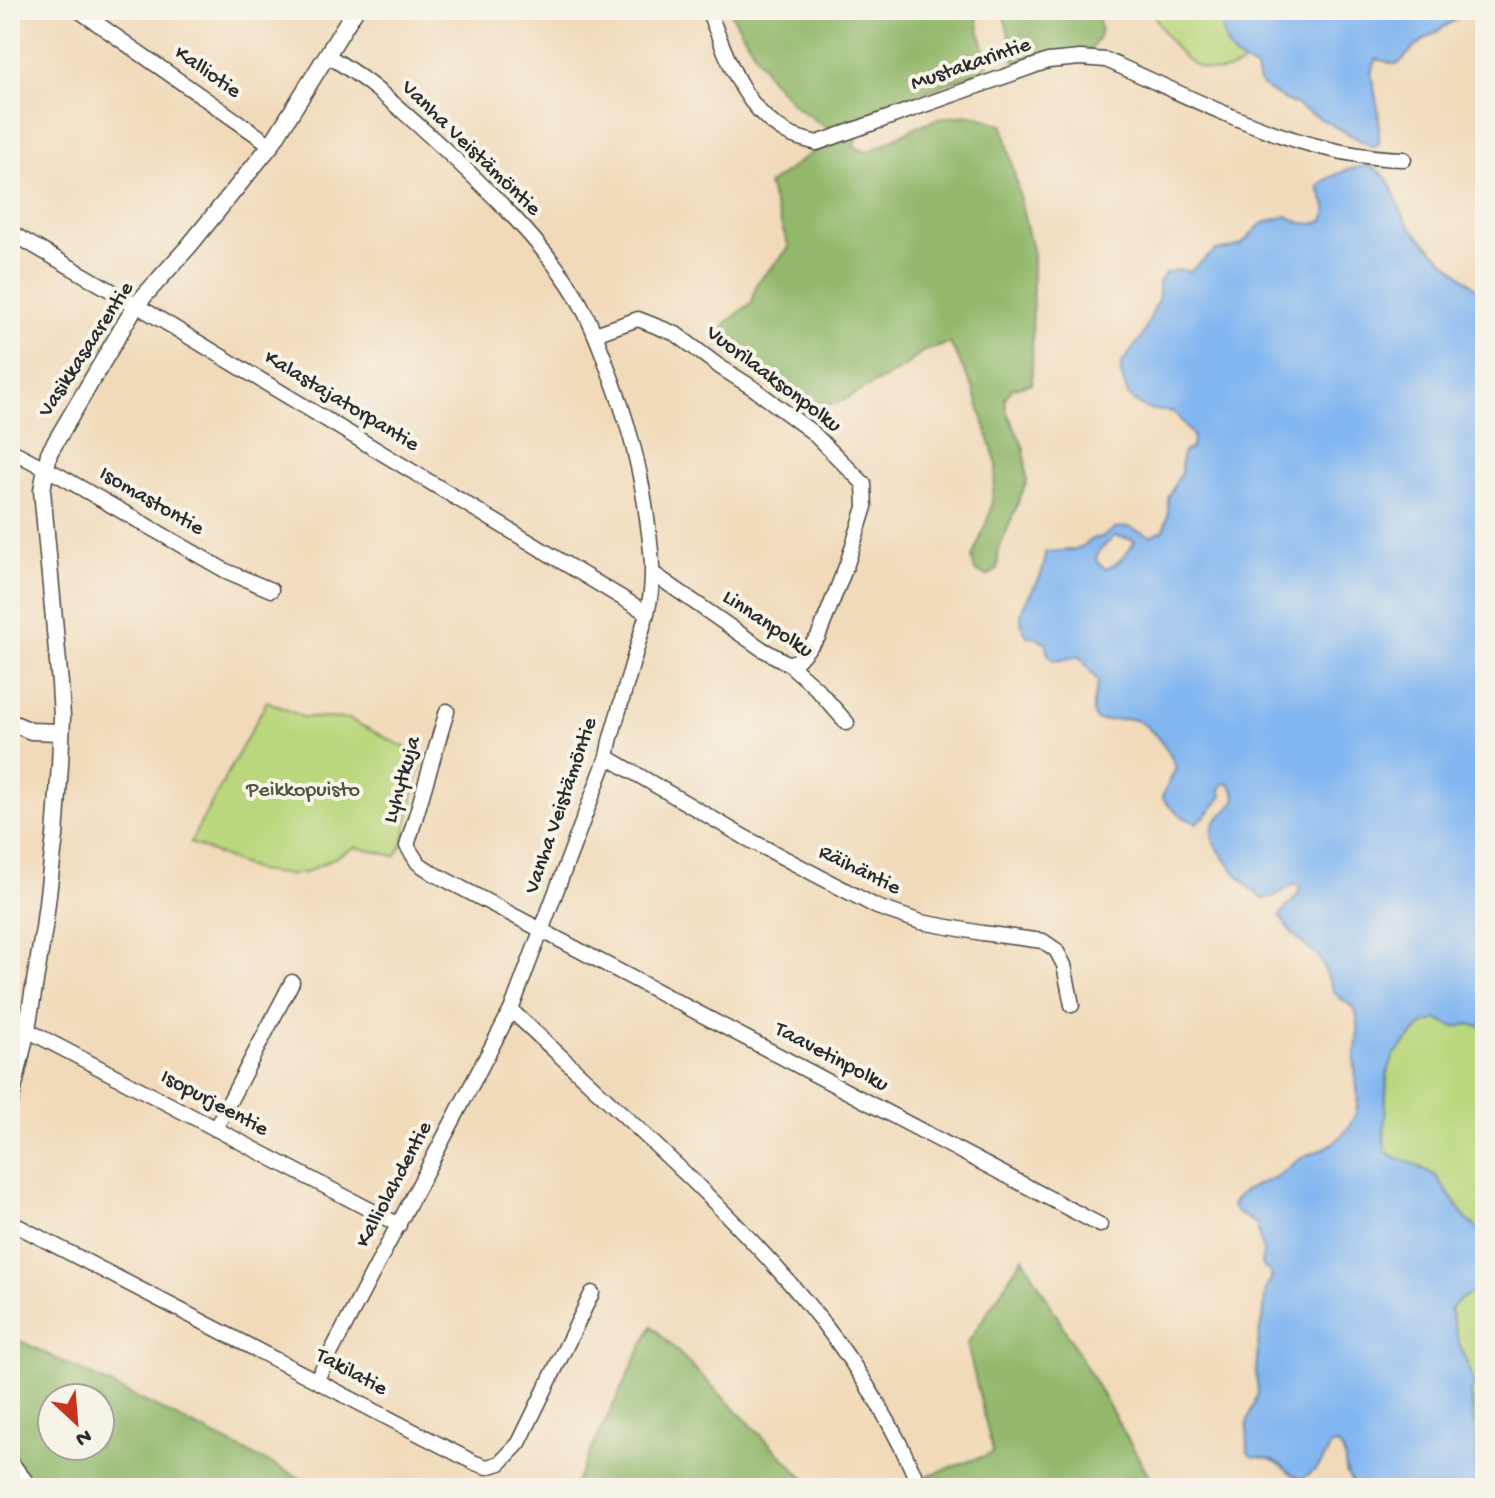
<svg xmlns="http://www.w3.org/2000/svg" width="1495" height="1498" font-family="'Gochi Hand',sans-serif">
  <rect width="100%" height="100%" fill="#f7f3e8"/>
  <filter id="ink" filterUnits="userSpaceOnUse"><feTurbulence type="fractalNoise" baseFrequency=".0125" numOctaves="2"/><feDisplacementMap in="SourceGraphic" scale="16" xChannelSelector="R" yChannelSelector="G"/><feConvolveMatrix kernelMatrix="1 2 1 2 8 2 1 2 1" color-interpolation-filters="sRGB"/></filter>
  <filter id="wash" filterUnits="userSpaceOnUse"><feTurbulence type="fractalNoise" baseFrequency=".006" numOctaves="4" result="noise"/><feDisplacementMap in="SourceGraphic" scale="32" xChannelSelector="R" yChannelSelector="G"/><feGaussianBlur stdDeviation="1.8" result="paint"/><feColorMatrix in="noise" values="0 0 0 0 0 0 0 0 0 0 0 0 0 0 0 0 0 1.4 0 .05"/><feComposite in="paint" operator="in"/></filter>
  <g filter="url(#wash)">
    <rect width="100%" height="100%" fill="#f1daba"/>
    <path fill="#bad77d" stroke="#728154" stroke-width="2" d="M1151 10H1218C1226 31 1223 50 1244 62 1235 70 1226 72 1214 71 1181 67 1166 36 1151 10Z
      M267 701 303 717 349 719 422 756 403 844 395 856 355 847 305 873 290 875 258 871 190 843Z
      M1437 1018 1454 1027 1470 1024 1485 1027V1234L1466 1219 1436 1176 1414 1164 1395 1157 1385 1151 1384 1139 1387 1074 1394 1055 1422 1026Z
      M1485 1286V1488H1477L1475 1471 1477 1457 1471 1392 1474 1386 1472 1376 1459 1343 1450 1309 1459 1300Z"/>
    <path fill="#93b86c" stroke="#5f724c" stroke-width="2" fill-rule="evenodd" d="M729 10H975L988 68 828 129 795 106 769 77Z
      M1003 10H1097C1101 28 1104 34 1091 49L1061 52 1025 61 1015 62Z
      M973 115 1003 125 1033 255 1032 383 1013 388 1005 398 1006 410 1024 448 1027 481 999 549 997 570 988 576 975 571 972 558 990 513 997 465 974 390 950 343 922 352 903 368 838 403 830 404 786 396 721 345V334L726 323 751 303 757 283 789 248 768 185 814 151 857 137 854 147 867 152C888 144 903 132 923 124 939 117 956 116 973 115Z
      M1023 1257 1156 1488H891L993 1453 967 1344Z
      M652 1326 814 1488H573Z
      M10 1336 321 1488H10ZM52 1398H100V1446H52Z"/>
    <path fill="#82b6f0" stroke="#56708e" stroke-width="2" fill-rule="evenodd" d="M1218 10H1468C1453 23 1436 31 1420 43 1412 49 1405 58 1397 65L1377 59 1371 72 1379 114V143L1373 147 1269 91 1259 82 1256 70C1250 65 1238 61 1233 55 1223 44 1223 24 1218 10Z
      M1369 166C1399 179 1391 198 1407 222 1429 251 1461 271 1485 298V1027L1470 1024 1454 1027 1437 1019 1421 1026 1394 1055 1387 1074 1384 1139 1385 1151 1395 1157 1414 1164 1436 1176 1466 1219 1485 1234V1286L1459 1300 1450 1310 1459 1343 1472 1376 1474 1386 1471 1392 1477 1457 1475 1471 1477 1488H1357C1353 1483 1347 1477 1346 1470 1344 1459 1346 1452 1337 1444L1330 1446C1326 1460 1314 1474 1300 1479 1280 1468 1280 1457 1253 1457L1248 1452 1247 1423 1258 1393 1256 1374 1259 1333 1263 1320 1266 1288 1272 1278 1269 1271 1264 1268 1262 1263 1263 1250 1256 1223 1238 1214 1232 1206C1239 1189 1256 1186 1271 1179 1285 1173 1294 1161 1307 1155 1309 1154 1316 1152 1318 1151 1335 1144 1351 1130 1356 1112 1361 1092 1353 1077 1355 1057 1356 1045 1362 1020 1354 1009 1350 1003 1341 1000 1336 994 1327 982 1326 967 1317 955 1313 951 1307 948 1303 944 1295 936 1285 927 1280 916 1286 905 1298 900 1300 888L1295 884 1273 897 1264 899C1252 894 1214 849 1212 836 1212 833 1213 827 1214 824 1219 815 1232 809 1235 800 1238 793 1232 788 1228 783L1222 785 1220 790 1222 796C1215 806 1207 816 1196 823 1183 818 1170 809 1162 797L1176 768C1171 752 1147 719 1129 719 1117 719 1108 722 1096 720 1088 706 1097 696 1098 681 1091 673 1087 664 1079 657 1060 660 1048 668 1046 643L1038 638 1027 636C1012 610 1029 600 1040 577 1044 569 1045 561 1045 552L1073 550 1083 546 1092 539 1102 537 1116 528 1129 527 1151 536 1164 530 1168 515V497L1181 473 1182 453 1192 448 1193 436 1174 412 1147 409 1137 404 1128 395 1121 374V365L1143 335 1159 297V283L1165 273 1178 270 1190 271 1216 250 1229 249 1242 244 1259 226 1268 221 1287 216 1302 223 1314 224 1324 220C1331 206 1321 199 1318 185 1334 174 1350 167 1369 166ZM1115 536 1135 540C1129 552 1119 564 1106 569L1098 563 1096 558 1100 550Z"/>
  </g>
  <g filter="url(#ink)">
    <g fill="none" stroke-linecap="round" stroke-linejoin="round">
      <defs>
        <path id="minor" d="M78 10 271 145
          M708 10C727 55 741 108 787 133 796 138 807 140 817 143L1048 61 1080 58 1106 60C1201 101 1298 157 1404 159
          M328 56C370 80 406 114 442 147 485 187 528 228 563 276 583 303 597 337 608 369 625 413 638 457 645 504 650 541 657 576 647 613L610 741 607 757 511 1010C572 1067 633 1123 693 1181 788 1275 868 1362 920 1488
          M10 232 153 315 647 613
          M595 334 638 319 676 334 720 367 753 388 812 432 864 484 865 507 847 564 818 637 798 660 789 664
          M10 450 62 477 226 571 271 590
          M654 574 762 649 789 664 816 688 847 723
          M447 711 407 846 418 863 433 873 1100 1225
          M607 757 746 838 877 907 921 922 982 933 1043 941 1056 950 1064 965 1072 1005
          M10 1021 399 1225
          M215 1129 292 982
          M10 1222 475 1463 487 1467 500 1463 519 1443 592 1293
          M317 1379 511 1010
          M10 1461 31 1488"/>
        <path id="tertiary" d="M10 722 31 731 61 732
          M10 1103 27 1029 44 928 55 836 60 765 62 717 60 684 42 490 49 453 136 305 189 246 271 145 355 10"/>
      </defs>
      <use href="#minor" stroke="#494540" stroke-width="17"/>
      <use href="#tertiary" stroke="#494540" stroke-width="19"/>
      <use href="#minor" stroke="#fff" stroke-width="14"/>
      <use href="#tertiary" stroke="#fff" stroke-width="16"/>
    </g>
  </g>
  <g text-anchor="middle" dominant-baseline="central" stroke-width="8" stroke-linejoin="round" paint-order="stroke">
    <g font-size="22" fill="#2b2b2b" stroke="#f7f3e8">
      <text transform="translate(971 65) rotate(-19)">Mustakarintie</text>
      <text transform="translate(207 73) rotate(35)">Kalliotie</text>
      <text transform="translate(470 149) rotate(44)">Vanha Veistämöntie</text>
      <text transform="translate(87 350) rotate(-57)">Vasikkasaarentie</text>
      <text transform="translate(773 380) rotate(37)">Vuorilaaksonpolku</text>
      <text transform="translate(341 402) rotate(31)">Kalastajatorpantie</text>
      <text transform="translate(151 502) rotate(30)">Isomastontie</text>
      <text transform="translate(767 625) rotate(34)">Linnanpolku</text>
      <text transform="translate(403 780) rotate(-74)">Lyhytkuja</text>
      <text transform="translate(562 806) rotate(-71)">Vanha Veistämöntie</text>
      <text transform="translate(859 871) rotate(26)">Räihäntie</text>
      <text transform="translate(831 1058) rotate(28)">Taavetinpolku</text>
      <text transform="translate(214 1104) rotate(28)">Isopurjeentie</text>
      <text transform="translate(395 1185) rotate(-62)">Kalliolahdentie</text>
      <text transform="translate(351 1373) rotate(28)">Takilatie</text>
    </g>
    <g font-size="22" fill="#4f5640" stroke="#f7f3e8">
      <text x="303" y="791">Peikkopuisto</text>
    </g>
  </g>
  <rect width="1495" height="1498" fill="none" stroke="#f7f3e8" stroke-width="40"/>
  <g transform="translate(76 1422) rotate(154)"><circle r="38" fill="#f7f3e8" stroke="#a5a39c" stroke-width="2"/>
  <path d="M0-6L14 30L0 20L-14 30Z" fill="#c8321e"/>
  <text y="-12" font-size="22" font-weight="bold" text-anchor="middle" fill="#2b2b2b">N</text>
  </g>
</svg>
